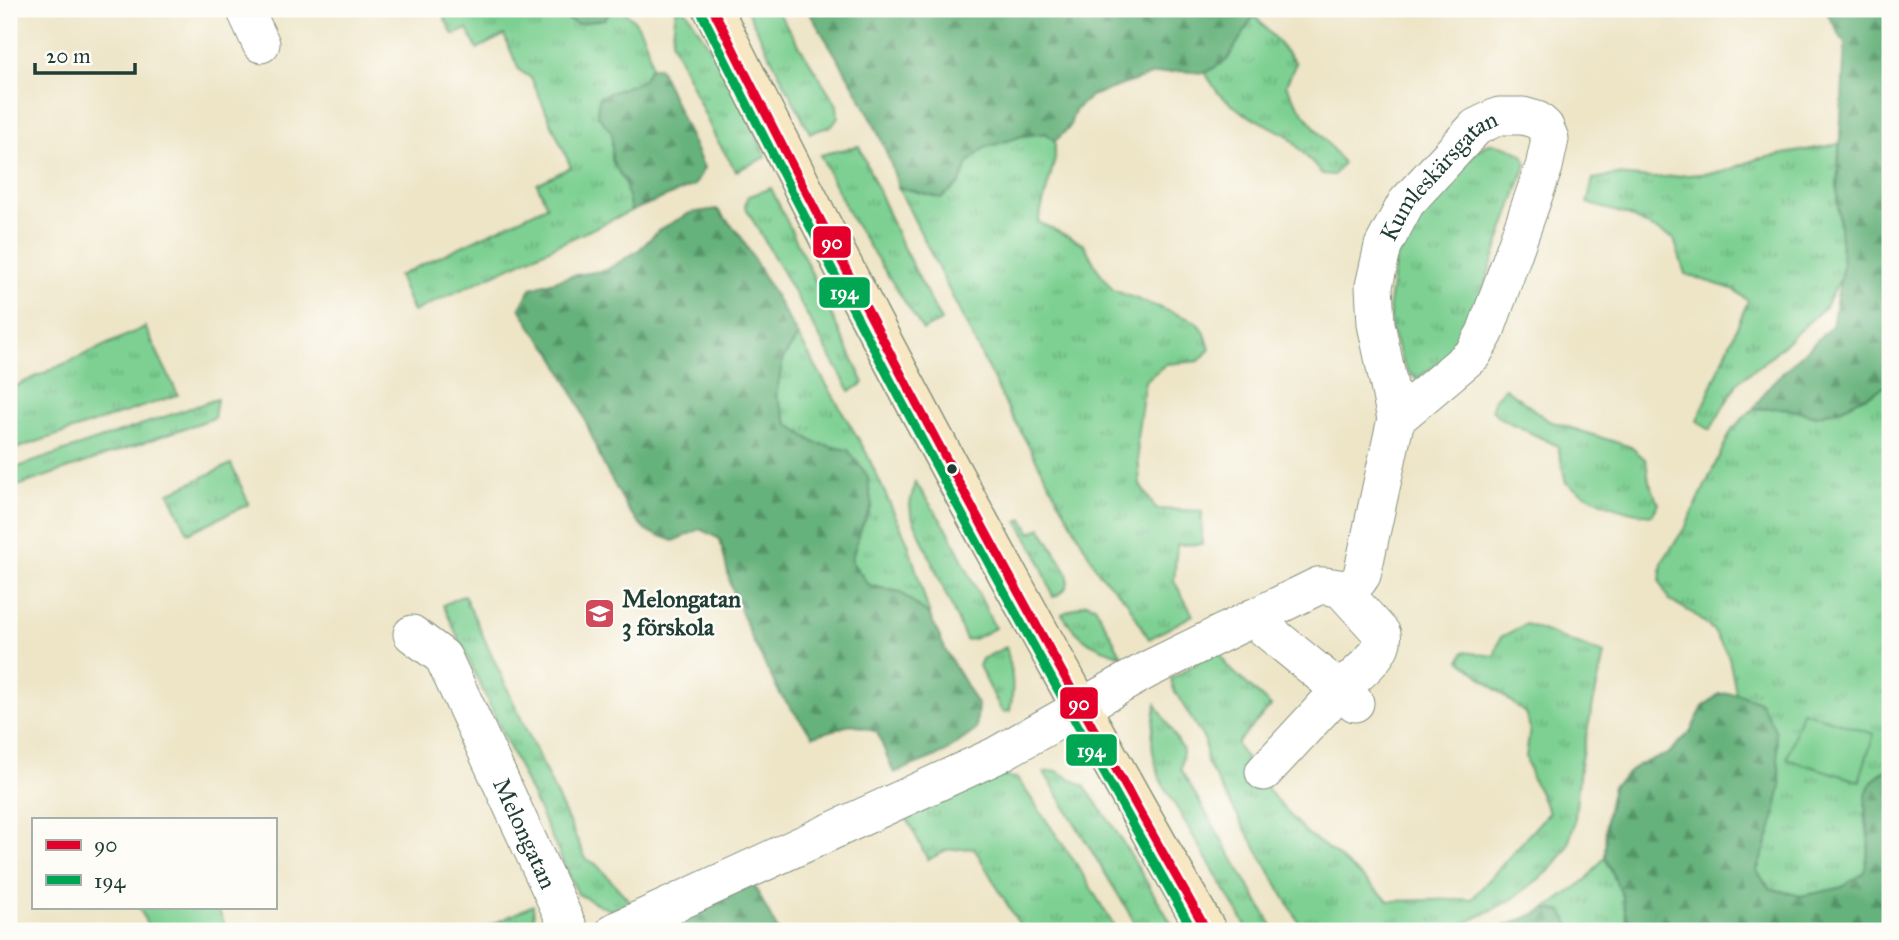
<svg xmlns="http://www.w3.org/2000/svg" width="1899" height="940" font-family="'IM FELL Great Primer',serif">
  <defs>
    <pattern id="grass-tufts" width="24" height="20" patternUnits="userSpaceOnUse" patternTransform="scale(1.75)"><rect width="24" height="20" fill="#7dd092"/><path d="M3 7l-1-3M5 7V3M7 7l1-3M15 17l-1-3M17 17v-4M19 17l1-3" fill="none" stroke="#66aa78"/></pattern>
    <pattern id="forest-firs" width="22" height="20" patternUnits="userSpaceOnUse" patternTransform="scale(1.75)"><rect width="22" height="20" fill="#66b27c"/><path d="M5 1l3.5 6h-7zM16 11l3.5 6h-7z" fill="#539266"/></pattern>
  </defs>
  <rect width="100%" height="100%" fill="#fdfcf7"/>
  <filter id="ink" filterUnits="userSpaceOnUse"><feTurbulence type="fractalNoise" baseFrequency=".0143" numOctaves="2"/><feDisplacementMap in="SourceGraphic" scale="14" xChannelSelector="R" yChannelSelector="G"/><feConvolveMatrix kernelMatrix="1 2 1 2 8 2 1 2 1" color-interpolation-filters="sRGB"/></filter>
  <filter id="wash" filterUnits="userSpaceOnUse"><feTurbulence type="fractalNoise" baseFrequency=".00686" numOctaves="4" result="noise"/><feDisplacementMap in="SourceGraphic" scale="28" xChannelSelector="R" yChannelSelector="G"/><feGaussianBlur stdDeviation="1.57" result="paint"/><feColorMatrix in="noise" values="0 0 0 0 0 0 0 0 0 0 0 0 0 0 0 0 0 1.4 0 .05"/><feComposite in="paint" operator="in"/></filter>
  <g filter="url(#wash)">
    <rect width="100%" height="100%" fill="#eee5c7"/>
    <path fill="url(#grass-tufts)" stroke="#4e8663" stroke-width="2" d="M440 9H548L576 24 604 19 612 9C638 9 649 46 651 67L642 81 599 97 612 133V160L625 183 631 211 413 312 398 276 547 206 537 184 571 167 531 78 519 70 504 35 477 49 467 29 453 35Z
      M676 9H685L727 74 766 157 736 171 715 137 672 42Z
      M746 9H776L837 105 838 118 832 126 810 133Z
      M1254 15 1296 63 1286 85C1301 114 1324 137 1343 163L1334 175 1322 174 1287 135 1243 113 1219 94 1205 73 1227 60Z
      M1046 133 1055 141V159L1038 222 1084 244 1096 267 1113 290 1195 321 1204 331 1210 349 1199 361 1166 364 1145 381 1137 438 1140 485 1156 509 1202 511V544L1177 545 1174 581 1193 615 1149 639 1126 600 1099 573 1006 405 898 187 941 198 959 184 968 163 984 148 1022 136Z
      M1489 144C1504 144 1512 148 1524 156L1526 165 1464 343 1417 379 1409 373 1403 363 1392 332 1389 304 1397 249 1416 216 1479 148Z
      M1839 144 1837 193 1843 265 1841 278 1824 308 1769 358 1738 382 1710 430 1697 421 1748 301 1735 290 1685 274 1674 239 1628 215 1587 203 1593 179 1615 175 1653 178 1723 172 1757 159Z
      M859 146 899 239 941 321 923 330 851 218 820 155Z
      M771 188 864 383 850 391 745 206 747 197Z
      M145 327 178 395 9 451V389Z
      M798 336 866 452 908 543 930 616 900 592 869 585 851 561 861 528 872 506 848 450 815 443 788 424 776 395 783 359Z
      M1890 384V768L1880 773 1864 815 1869 842 1865 873 1840 888 1801 896 1769 888 1757 871 1771 831 1760 702 1736 693 1729 657 1713 630 1694 614 1669 600 1660 582 1662 562 1686 526 1732 429 1753 409 1784 408 1816 416 1840 409Z
      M1505 388 1549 421 1631 447 1646 460 1649 482 1659 504 1652 515C1622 513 1592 499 1566 483L1558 446 1498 417 1492 409 1494 399Z
      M217 399 214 418 9 489V470Z
      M231 464 249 504 188 533 169 493Z
      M915 482 949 532 995 628 974 639 966 640 911 514 910 504Z
      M1023 519 1031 533 1041 528 1067 572C1071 585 1065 592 1053 597L1037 554 1018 522Z
      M464 595 586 859 596 864 633 905 610 910 578 894 443 605Z
      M1086 603 1095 606 1122 656C1092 646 1080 641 1062 614Z
      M1526 624 1604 654 1581 759 1574 826 1566 850 1548 872 1511 900 1451 931H1304L1207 763 1205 741 1174 690 1171 679 1218 650 1227 666 1271 706 1236 744 1271 794 1305 832 1335 854 1389 901 1472 899 1549 812 1532 778 1526 757 1530 728 1525 713 1460 660 1464 652 1494 656 1501 637Z
      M1006 647C1012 669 1015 688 1010 711L1002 712 979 666 982 659Z
      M1156 704 1183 750 1181 770 1275 931H1249L1161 781C1149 747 1151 739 1156 704Z
      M1057 771 1084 786 1113 826 1176 931H1140L1044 772Z
      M993 776 1017 778 1077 865 1117 931H1023L974 848 946 850 928 860 905 815Z
      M1605 857 1623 897 1628 931H1573V927L1546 909 1586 880Z
      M533 905 535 931H479Z"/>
    <path fill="url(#forest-firs)" stroke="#427858" stroke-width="2" d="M548 9H612L605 19 576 24Z
      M807 9H1258L1227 60 1205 73 1179 71 1151 75 1091 96 1075 110 1069 128 1055 141 1046 133 1022 136 984 148 968 163 959 184 941 198 898 187C881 124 841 64 807 9Z
      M1825 9H1890V384L1840 409 1816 416 1784 408 1753 409 1771 384 1832 326 1843 265 1837 193 1845 44Z
      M651 67H659L704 168 695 185 631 211 625 183 612 160V133L597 114 599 97 642 81Z
      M717 209 740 235 798 336 783 359 776 395 788 424 815 443 848 450 867 475 872 506 861 528 851 561 869 585 900 592 930 616 947 653 978 706 976 730 944 753 894 773 877 732 853 724 813 736 780 694 753 641 731 586 720 539 700 529 674 541 646 531 629 511 604 466 579 405 552 352 534 331 520 308 531 288 571 276 606 270 639 250 659 230 690 213Z
      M1736 693 1760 702 1775 729 1781 787 1771 831 1757 871 1769 888 1801 896 1840 888 1864 873C1866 863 1869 851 1869 840 1866 810 1856 785 1890 768V931H1628L1623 897 1605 857 1606 819 1613 786 1638 765 1668 754 1690 732 1703 707 1719 694Z
      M753 883 778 931H654Z
      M1546 909 1562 911 1573 931H1495Z"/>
    <path fill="#7dd092" stroke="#4e8663" stroke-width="2" d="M1802 711 1874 734 1859 781 1787 759Z
      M139 907H217L227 929 222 931H150Z"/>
  </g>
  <g filter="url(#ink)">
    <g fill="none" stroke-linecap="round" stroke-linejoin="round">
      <defs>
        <g id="street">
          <path d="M245 9 261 44"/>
          <path d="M1252 618 1340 690C1353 677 1387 653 1382 634L1342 590"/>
          <path id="s1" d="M412 634 443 657 570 931"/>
          <path d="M1264 772 1340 690 1355 703"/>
          <path id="s2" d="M615 931 995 756 1147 670 1318 586C1336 584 1349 598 1362 575L1396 419 1376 324 1374 286 1383 246 1406 203 1476 127 1499 116H1523L1537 120 1545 127 1550 139 1544 167 1485 333 1473 354 1396 419"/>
        </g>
        <path id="secondary" d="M713 9C867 322 1034 628 1207 931"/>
      </defs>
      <use href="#street" stroke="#86917e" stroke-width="39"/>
      <use href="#secondary" stroke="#86917e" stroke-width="41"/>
      <use href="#street" stroke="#fff" stroke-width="37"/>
      <use href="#secondary" stroke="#f7e8c3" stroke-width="38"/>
      <defs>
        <path id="bus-1" d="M713 9C869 321 1035 628 1207 931"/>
        <path id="bus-2" d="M702 14C857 325 1022 630 1193 931"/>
      </defs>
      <use href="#bus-1" stroke="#fdfcf7" stroke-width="14"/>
      <use href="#bus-2" stroke="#fdfcf7" stroke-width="14"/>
      <use href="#bus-1" stroke="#e4002b" stroke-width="9"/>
      <use href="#bus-2" stroke="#00a651" stroke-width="9"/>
    </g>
  </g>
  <defs>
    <symbol id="school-square" viewBox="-11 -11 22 22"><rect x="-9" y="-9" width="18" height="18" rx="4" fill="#d1495b" stroke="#fdfcf7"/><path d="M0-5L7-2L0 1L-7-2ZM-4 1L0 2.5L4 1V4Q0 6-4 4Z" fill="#fff"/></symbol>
  </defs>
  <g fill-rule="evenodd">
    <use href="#school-square" x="582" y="596" width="35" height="35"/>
  </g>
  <circle fill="#1f3d34" stroke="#fdfcf7" stroke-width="2.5" cx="952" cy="469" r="6"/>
  <g text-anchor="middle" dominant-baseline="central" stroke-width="5" stroke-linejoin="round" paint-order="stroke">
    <g font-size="24" fill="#1f3d34" stroke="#fdfcf7">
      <text stroke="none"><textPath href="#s2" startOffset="1260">Kumleskärsgatan</textPath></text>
      <text stroke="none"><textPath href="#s1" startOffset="233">Melongatan</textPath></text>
    </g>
    <g font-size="24" font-weight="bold" fill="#1f3d34" stroke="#fdfcf7" text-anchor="start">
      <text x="622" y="599">Melongatan<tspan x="622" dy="28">3 förskola</tspan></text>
    </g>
  </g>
  <g stroke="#fdfcf7" stroke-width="2.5">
    <rect x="812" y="225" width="40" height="34" rx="7" fill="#e4002b"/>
    <rect x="818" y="276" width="53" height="33" rx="7" fill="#00a651"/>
    <rect x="1059" y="686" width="40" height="34" rx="7" fill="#e4002b"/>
    <rect x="1065" y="733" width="53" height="34" rx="7" fill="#00a651"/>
  </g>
  <g font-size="19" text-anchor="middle" font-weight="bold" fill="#fff">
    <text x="832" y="249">90</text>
    <text x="844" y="299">194</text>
    <text x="1079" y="710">90</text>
    <text x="1091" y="757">194</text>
  </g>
  <rect width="1899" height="940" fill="none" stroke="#fdfcf7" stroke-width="35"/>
  <rect x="32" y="818" width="245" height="91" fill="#fdfcf7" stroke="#a4b0a9" stroke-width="2"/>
  <rect x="46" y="840" width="35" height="10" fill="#e4002b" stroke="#a4b0a9" stroke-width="2"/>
  <text x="94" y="852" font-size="21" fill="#1f3d34">90</text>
  <rect x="46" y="875" width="35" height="10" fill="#00a651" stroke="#a4b0a9" stroke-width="2"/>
  <text x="94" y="888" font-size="21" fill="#1f3d34">194</text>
  <path d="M35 63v10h100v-10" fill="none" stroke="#1f3d34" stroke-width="3.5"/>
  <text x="46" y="63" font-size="21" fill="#1f3d34" stroke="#fdfcf7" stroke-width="5" paint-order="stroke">20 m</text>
</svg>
